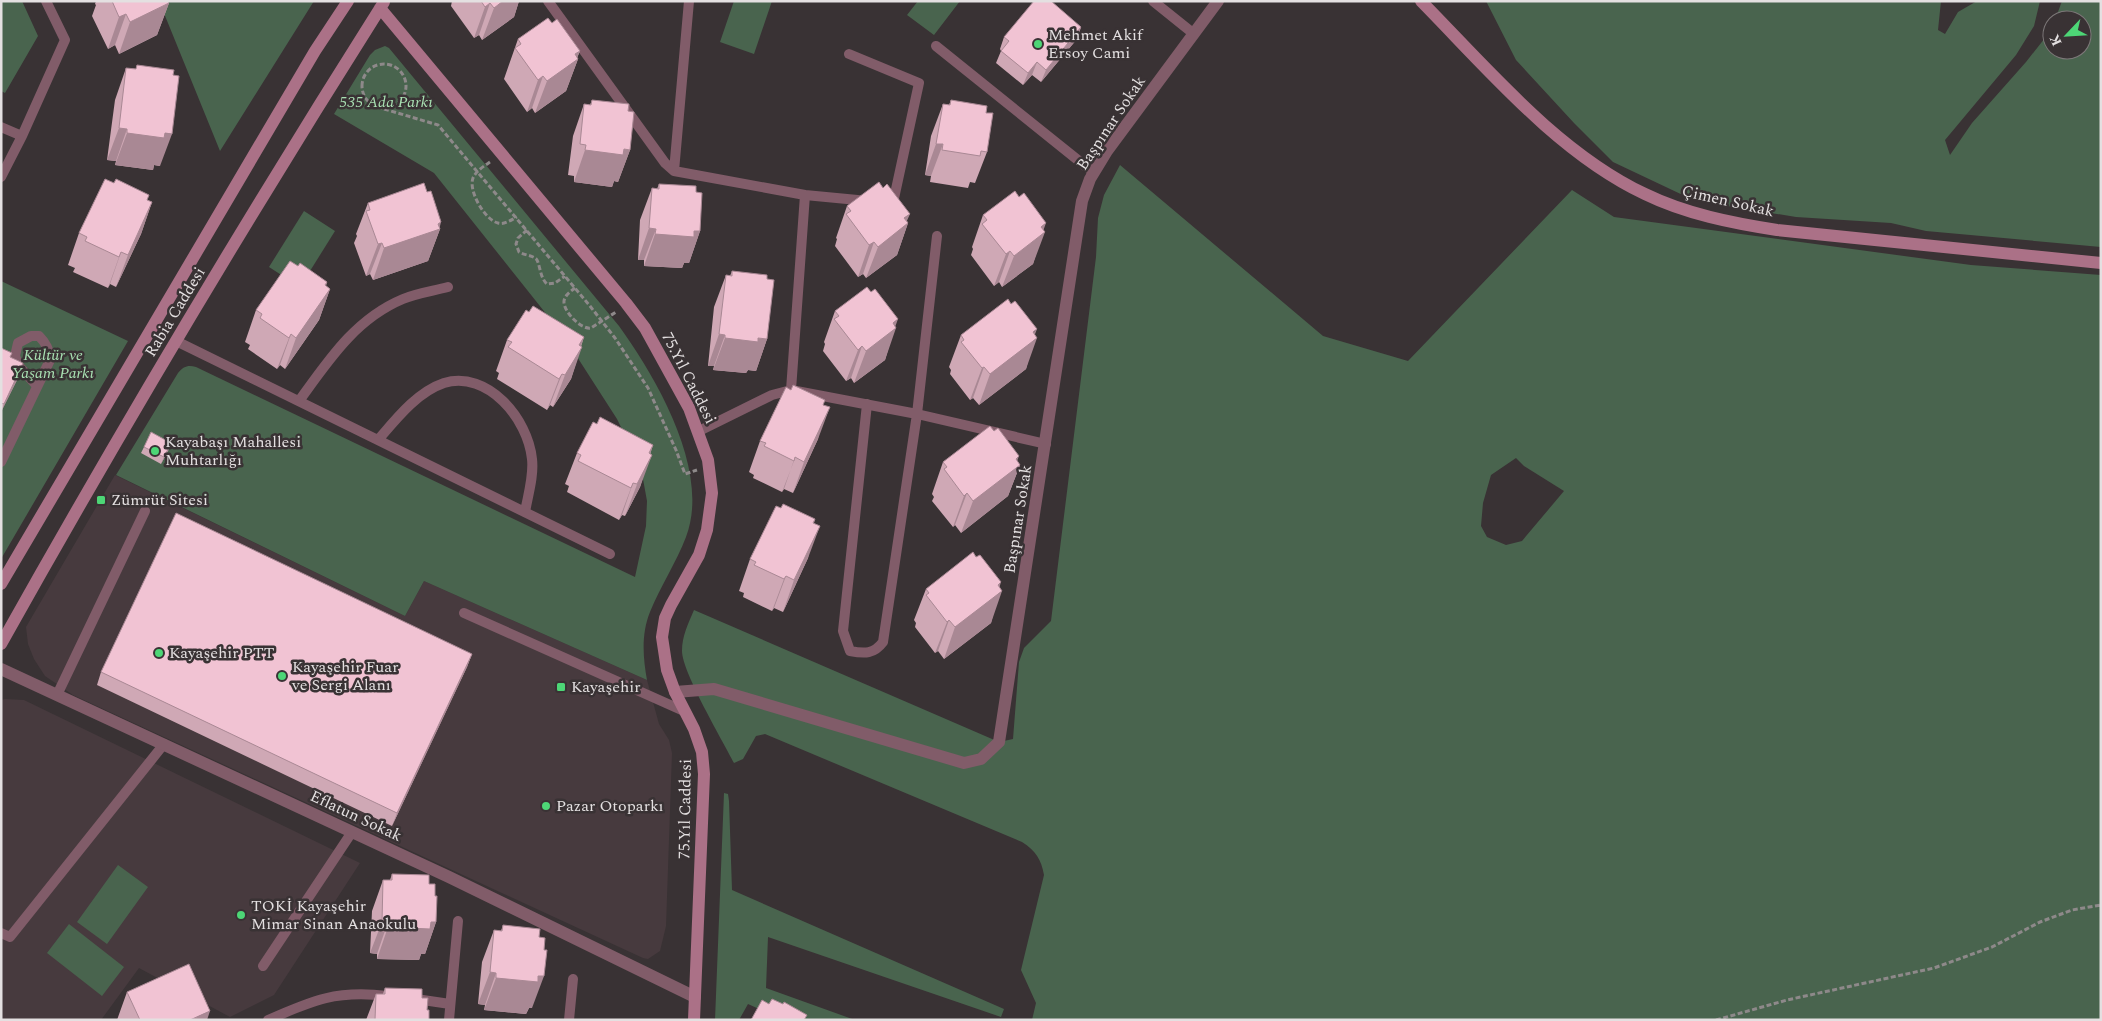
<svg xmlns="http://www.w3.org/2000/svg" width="2102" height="1021" font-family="Spectral,serif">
  <rect width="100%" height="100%" fill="#393234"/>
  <path fill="#473a3e" d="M115 475 405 616 424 581 647 680 659 724 669 740 672 753 666 926 660 951 648 959 643 958 73 695 45 676 34 659 28 644 26 627Z
    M5 699 24 700 360 863 274 995 230 1017 139 968 101 1020H1V700Z"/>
  <path fill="#49644e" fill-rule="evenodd" d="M1 1H22L38 36 5 93 1 91Z
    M159 1H314L220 151Z
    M734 1H772L754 54 720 42Z
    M918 1H960L934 35 907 15Z
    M1486 1H1941L1938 30 1945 34 1958 12 1977 1H2040L2034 26 2016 55 1945 140 1950 155 1972 123 2026 62 2052 29V50H2082V20H2055L2062 1H2101V247L1926 231 1891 223 1796 217 1721 205 1687 197 1613 162 1574 123 1516 60Z
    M385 46 389 48 619 326C657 379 711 471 686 537 676 563 660 587 650 612 641 634 643 658 647 680L424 581 405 616 116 475 178 373C184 366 188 365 196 367L635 577 646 526 647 501 641 468 617 419 563 335 434 173 334 114 370 55 375 50Z
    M1120 165 1323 336 1408 361 1572 190 1614 217 1971 265 2101 275V1020H1032L1036 1003 1021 970 1044 875C1041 859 1036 851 1022 842L765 734 756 736 743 759 734 763C723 741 682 672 682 651 682 636 688 624 694 610L999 742 1013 739 1019 662 1024 648 1051 621 1096 257 1098 218 1104 195ZM1516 458 1524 466 1564 491 1522 541 1506 545 1487 537 1481 526 1483 503 1491 475Z
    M304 211 335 231 300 287 269 267Z
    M1 281 128 341 1 559Z
    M724 793 728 794 729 801 732 890 1004 1009 1001 1017 768 937 766 988 855 1020H783L748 1004 739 1020H715Z
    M118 865 148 887 107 944 77 922Z
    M69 924 124 967 102 996 47 953Z"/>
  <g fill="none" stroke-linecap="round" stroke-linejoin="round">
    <path stroke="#8e898a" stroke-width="3" stroke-dasharray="5 2.5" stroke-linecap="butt" d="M362 86a22 22 0 1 1 44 0a22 22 0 1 1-44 0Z
      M384 109 438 125 590 306 615 338 648 388 676 450 685 474 697 470
      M490 162C484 166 476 171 473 178 468 191 485 220 498 223 504 225 511 220 517 217
      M527 230 518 238 516 244 519 252C524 255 530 255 535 258 540 260 539 277 547 284L555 283 565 276
      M575 288C571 291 565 295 564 301 563 311 581 330 591 328L616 312
      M1716 1020 1787 1000 1934 968 1992 947 2040 922 2072 910 2101 905"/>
    <path stroke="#815c69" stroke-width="10" d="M548 1 665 163 674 171 805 195
      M1153 1 1194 34
      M936 46 1094 173
      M849 54 919 83 893 203H890
      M1 127 22 136 65 40 46 1
      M674 171 689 1
      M1 177 22 136
      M937 236 917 414 1046 444
      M176 341 610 554
      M791 390 805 195 868 201
      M299 401C328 361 355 319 403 299 417 293 433 291 448 287
      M699 431 772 395 791 390 917 414 883 642C874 654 865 654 850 651L843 631 867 404
      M378 440C396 419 417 392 444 383 488 370 528 419 532 459 534 476 528 495 525 512
      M1 462 50 360C49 349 46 343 39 336H31L18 343 15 356 19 366 37 386
      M464 613 686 712
      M57 695 145 511
      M1 933 10 937 164 744
      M263 966 352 832
      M416 999 450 1004
      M268 1020C313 1000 337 990 387 996
      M449 1020 458 921
      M569 1020 573 979"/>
    <path stroke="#815c69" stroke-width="12" d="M1 669 449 877 695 997
      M675 692 714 689 964 763 981 759 999 742 1082 201 1090 179 1107 151 1218 1"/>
    <path stroke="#ab7187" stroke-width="12" d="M1421 1C1488 69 1558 153 1645 194 1686 214 1732 223 1777 230L2101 263
      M380 8 626 303 645 328 689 408 708 460 712 493 707 530 699 555 671 605 665 618 662 637 667 670 675 692 694 729 702 752 704 774 694 1020
      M1 584 315 51 348 1
      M1 644C123 426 251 212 384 2"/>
  </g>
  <path fill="#cfa8b5" d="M96 1H167L169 3 157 35 119 54 115 45 108 49 92 16 96 5 95 4Z
    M452 1H519L514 17 482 40 479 35 474 38 451 6Z
    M552 23 580 51 577 58 578 59 566 91 535 113 532 108 527 112 504 79 518 39Z
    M1081 27 1077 39 1041 82 1032 75 1023 85 996 63 1001 51 1000 49 1004 37Z
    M137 65 160 166 154 165 153 170 115 165 116 161 107 160 115 100 126 68 136 69Z
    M592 100 628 111 630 150 618 182 614 181 612 187 574 182V176L568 175 573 136 584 104 590 105Z
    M951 100 986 113 987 152 975 183 970 182 968 188 930 182 931 176 925 175 931 136 943 104 949 105Z
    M659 184 696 192 700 231 689 263H684L682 268 644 266V260H638L640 220 652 188 657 189Z
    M147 200 152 202 141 234 116 287 110 284 108 288 73 272 75 268 68 265 79 233Z
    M368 203 439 228 440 229 428 261 373 280 370 274 366 276 354 243 357 236 356 234Z
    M847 206 907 221 908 223 897 255 866 278 863 274 858 277 835 246 837 239 836 238Z
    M983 215 1043 230 1033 264 1002 287 999 282 994 286 971 255 973 249 972 247Z
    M298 266 327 282 326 286 330 289 319 320 285 369 280 365 277 369 248 349 250 345 245 342 256 310Z
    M732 271 767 279V339L756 371 748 370 746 373 713 370 714 366H708L714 307 726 275 730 276Z
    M871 292 895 326 885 360 854 383 851 378 846 381 823 351 825 344 824 342 835 311Z
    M529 312 584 337 571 379 553 407 550 405 547 410 497 379 499 373 496 371 507 340Z
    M1035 334 1026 369 979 405 973 398 970 400 950 374 951 370 949 367 961 335Z
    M1 348 12 353 10 357 19 376 1 412Z
    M823 405 818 439 793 493 784 489 782 492 753 478 754 475 749 472 760 441Z
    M597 424 653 445 640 487 625 516 622 515 619 520 567 492 569 486 565 484 577 453Z
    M144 447 169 449 161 464 141 453Z
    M1017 461 1020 465 1008 496 961 533 955 525 953 527 932 501 934 497 932 494 943 462Z
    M815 519 814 523 808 558 783 612 774 608 772 611 743 597 744 593 739 591 750 559Z
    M1000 587 991 623 944 659 938 651 935 653 915 627 916 623 914 620 926 589Z
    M472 654 467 667 392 826 97 685 101 672Z
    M392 874 429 884 435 896 436 922 425 954H421L419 960 377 959V954L370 953 372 911 383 880H390Z
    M503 925 532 1008H529L526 1014 484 1010 485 1005 478 1004 482 962 494 930 501 931Z
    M385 988 427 1010 429 1020H366L376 994H383Z
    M127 992 207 1020H117Z"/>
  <path fill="#a98894" d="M503 1H519L514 17 482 40 494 8Z
    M169 3 157 35 119 54 130 22Z
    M490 3 479 35 474 38 485 7Z
    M126 14 115 45 108 49 119 17Z
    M1081 27 1077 39 1041 82 1046 70Z
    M580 51 576 60 578 59 566 91 535 113 547 81 575 54Z
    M1037 62 1032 75 1023 85 1028 73Z
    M543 76 532 108 527 112 538 80Z
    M119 128 127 129 116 161 107 160Z
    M127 133H165L172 134 160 166 154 165 153 170 115 165Z
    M936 144H943L931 176 925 175Z
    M624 149 630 150 618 182 614 181 612 187 574 182 585 150Z
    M152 202 141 234 116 287 128 255Z
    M910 214 905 225 908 223 897 255 866 278 878 247 904 218Z
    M441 222 439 230 440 229 428 261 373 280 384 248Z
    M1046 223 1042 234 1045 232 1033 264 1002 287 1014 256 1041 227Z
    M649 228 656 229 644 260H638Z
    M694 231H700L689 263H684L682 268 644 266 655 234Z
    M874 242 863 274 858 277 869 245Z
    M382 243 370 274 366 276 378 244Z
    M1010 251 999 282 994 286 1006 254Z
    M121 252 110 284 108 288 119 257Z
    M327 282 319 305 330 289 319 320 285 369 296 338Z
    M898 319 894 330 896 328 885 360 854 383 866 351 893 323Z
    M1037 329 1032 342 1037 338 1026 369 979 405 990 374Z
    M291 334 280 365 277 369 289 338Z
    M719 334 725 335 714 366H708Z
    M584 337 578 354 582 347 571 379 553 407 565 375 579 345Z
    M725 338H758L767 339 756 371 748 370 746 373 713 370Z
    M862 346 851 378 846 381 858 350Z
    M23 363 19 376 1 412 4 404Z
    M984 367 973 398 970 400 982 368Z
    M562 374 550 405 547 410 559 379Z
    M830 407 818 439 793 493 804 462Z
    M171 443 169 449 161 464 164 457Z
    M653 445 644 471 652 455 640 487 625 516 649 453Z
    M1019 456 1014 469 1020 465 1008 496 961 533 973 501Z
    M795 457 784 489 782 492 794 461Z
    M633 483 622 515 619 520 631 488Z
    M967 493 955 525 953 527 964 496Z
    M820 526 808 558 783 612 794 580Z
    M786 576 774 608 772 611 784 579Z
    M1001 582 997 595 1002 591 991 623 944 659 955 627Z
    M949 620 938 651 935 653 947 622Z
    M472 654 467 667 392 826 397 813Z
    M382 922H388L377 954 370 953Z
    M431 922H436L425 954H421L419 960 377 959 388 927Z
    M490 972 496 973 485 1005 478 1004Z
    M538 976H544L532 1008H529L526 1014 484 1010 496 978Z
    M210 1011 207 1020H190Z"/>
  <path fill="#f1c3d3" stroke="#a98894" d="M112 1H167L169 3 130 22 126 14 119 17Z
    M481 1H503L494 8 490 3 485 7Z
    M1034 1H1051L1081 27 1046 70 1037 62 1028 73 1001 51 1009 41 1004 37Z
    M548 18 552 23 557 19 580 51 575 54 578 59 547 81 543 76 538 80 515 48 521 44 518 39Z
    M137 65 174 70 173 75 179 76 172 134 165 133 164 138 127 133V129L119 128 126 68 136 69Z
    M592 100 629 104 628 111 634 112 630 150 624 149 623 155 585 150 586 145 580 144 584 104 591 105Z
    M951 100 987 106 986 113H993L987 152 981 151 980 156 942 150 943 144H936L943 104 950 105Z
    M105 179 114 183 116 179 149 195 147 200 152 202 128 255 121 252 119 257 85 241 87 237 79 233Z
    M879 182 883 188 887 184 910 214 904 218 908 223 878 247 874 242 869 245 846 214 851 211 847 206Z
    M424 183 427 192 431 191 441 222 438 224 440 229 384 248 382 243 378 244 366 211 370 210 368 203Z
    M659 184 696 186V192L702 193 700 231H694V237L655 234 656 229 649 228 652 188 659 189Z
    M1015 191 1019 197 1024 193 1046 223 1041 227 1045 232 1014 256 1010 251 1006 254 982 224 987 220 983 215Z
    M290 261 298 266 300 263 327 282 325 285 330 289 296 338 291 334 289 338 260 318 262 314 256 310Z
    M732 271 767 275V279L774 280 767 339 758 338V342L725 338V335L719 334 726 275 732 276Z
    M867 287 871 292 875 289 898 319 893 323 896 328 866 351 862 346 858 350 834 319 839 316 835 311Z
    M1008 299 1011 304 1015 301 1037 329 1033 332 1037 338 990 374 984 367 982 368 961 342 964 340 961 335Z
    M533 306 584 337 579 345 582 347 565 375 562 374 559 379 508 347 512 342 507 340 526 310 529 312Z
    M1 348 12 353 10 357 23 363 4 404 1 403Z
    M793 385 825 400 823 405 830 407 804 462 795 457 794 461 764 446 766 443 760 441 786 387 791 390Z
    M600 417 653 445 649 453 652 455 637 484 633 483 631 488 578 461 581 455 577 453 593 422 597 424Z
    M990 426 994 431 998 428 1019 456 1016 459 1020 465 973 501 967 493 964 496 944 469 947 467 943 462Z
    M151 432 171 443 164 457 144 447Z
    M783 504 815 519 813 523 820 526 794 580 786 576 784 579 754 565 756 562 750 559 776 506 781 508Z
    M176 513 472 654 397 813 101 672Z
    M973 552 976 557 980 555 1001 582 998 585 1002 591 955 627 949 620 947 622 926 595 929 593 926 589Z
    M392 874 429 875V884H435V896H437L436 922H431L430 929 388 927V922H382L383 880H392Z
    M503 925 540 929 539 937 545 938 544 950H547L544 976H538V982L496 978V973L490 972 494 930 502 931Z
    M189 964 210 1011 190 1020H140L127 992Z
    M385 988 422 989V998H428L427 1010H429V1020H375L376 994H385Z
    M772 999 783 1004 784 1002 807 1015 804 1020H751L762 1000 769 1004Z"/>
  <g fill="#4dd676" stroke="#393234" stroke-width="2">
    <circle cx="1038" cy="44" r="5"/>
    <circle cx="155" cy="451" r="5"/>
    <rect x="96" y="495" width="10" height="10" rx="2.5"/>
    <circle cx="159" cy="653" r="5"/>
    <circle cx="282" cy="676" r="5"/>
    <rect x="556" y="682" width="10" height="10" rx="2.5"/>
    <circle cx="546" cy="806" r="5"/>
    <circle cx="241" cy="915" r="5"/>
  </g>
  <g text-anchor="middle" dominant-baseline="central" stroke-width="5" stroke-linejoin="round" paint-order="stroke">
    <g font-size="16" fill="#e4e0e1" stroke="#393234" text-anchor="start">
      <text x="1048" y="35">Mehmet Akif<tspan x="1048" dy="18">Ersoy Cami</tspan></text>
      <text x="165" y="442">Kayabaşı Mahallesi<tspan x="165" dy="18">Muhtarlığı</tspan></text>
      <text x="111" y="500">Zümrüt Sitesi</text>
      <text x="169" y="653">Kayaşehir PTT</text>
      <text x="292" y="667">Kayaşehir Fuar<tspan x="292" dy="18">ve Sergi Alanı</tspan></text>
      <text x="571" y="687">Kayaşehir</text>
      <text x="556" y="806">Pazar Otoparkı</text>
      <text x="251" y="906">TOKİ Kayaşehir<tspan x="251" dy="18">Mimar Sinan Anaokulu</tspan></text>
    </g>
    <g font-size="16" font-style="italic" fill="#a8e0b2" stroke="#393234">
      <text x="386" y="102">535 Ada Parkı</text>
      <text x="53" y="355">Kültür ve<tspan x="53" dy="18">Yaşam Parkı</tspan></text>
    </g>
    <g font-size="16" fill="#e4e0e1" stroke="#393234">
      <text transform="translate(1111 123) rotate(-56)">Başpınar Sokak</text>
      <text transform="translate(1728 201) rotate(13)">Çimen Sokak</text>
      <text transform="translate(175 312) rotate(-59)">Rabia Caddesi</text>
      <text transform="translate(689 378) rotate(63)">75.Yıl Caddesi</text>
      <text transform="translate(1018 519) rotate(-81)">Başpınar Sokak</text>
      <text transform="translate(685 809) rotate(-89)">75.Yıl Caddesi</text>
      <text transform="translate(356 816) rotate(25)">Eflatun Sokak</text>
    </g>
  </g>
  <rect width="2102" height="1021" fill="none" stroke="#e4e0e1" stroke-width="5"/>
  <g transform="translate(2067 35) rotate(245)"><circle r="24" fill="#393234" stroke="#7d7879"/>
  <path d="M0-4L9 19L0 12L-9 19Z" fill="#4dd676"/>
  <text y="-8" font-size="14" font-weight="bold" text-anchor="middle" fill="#e4e0e1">K</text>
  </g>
</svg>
